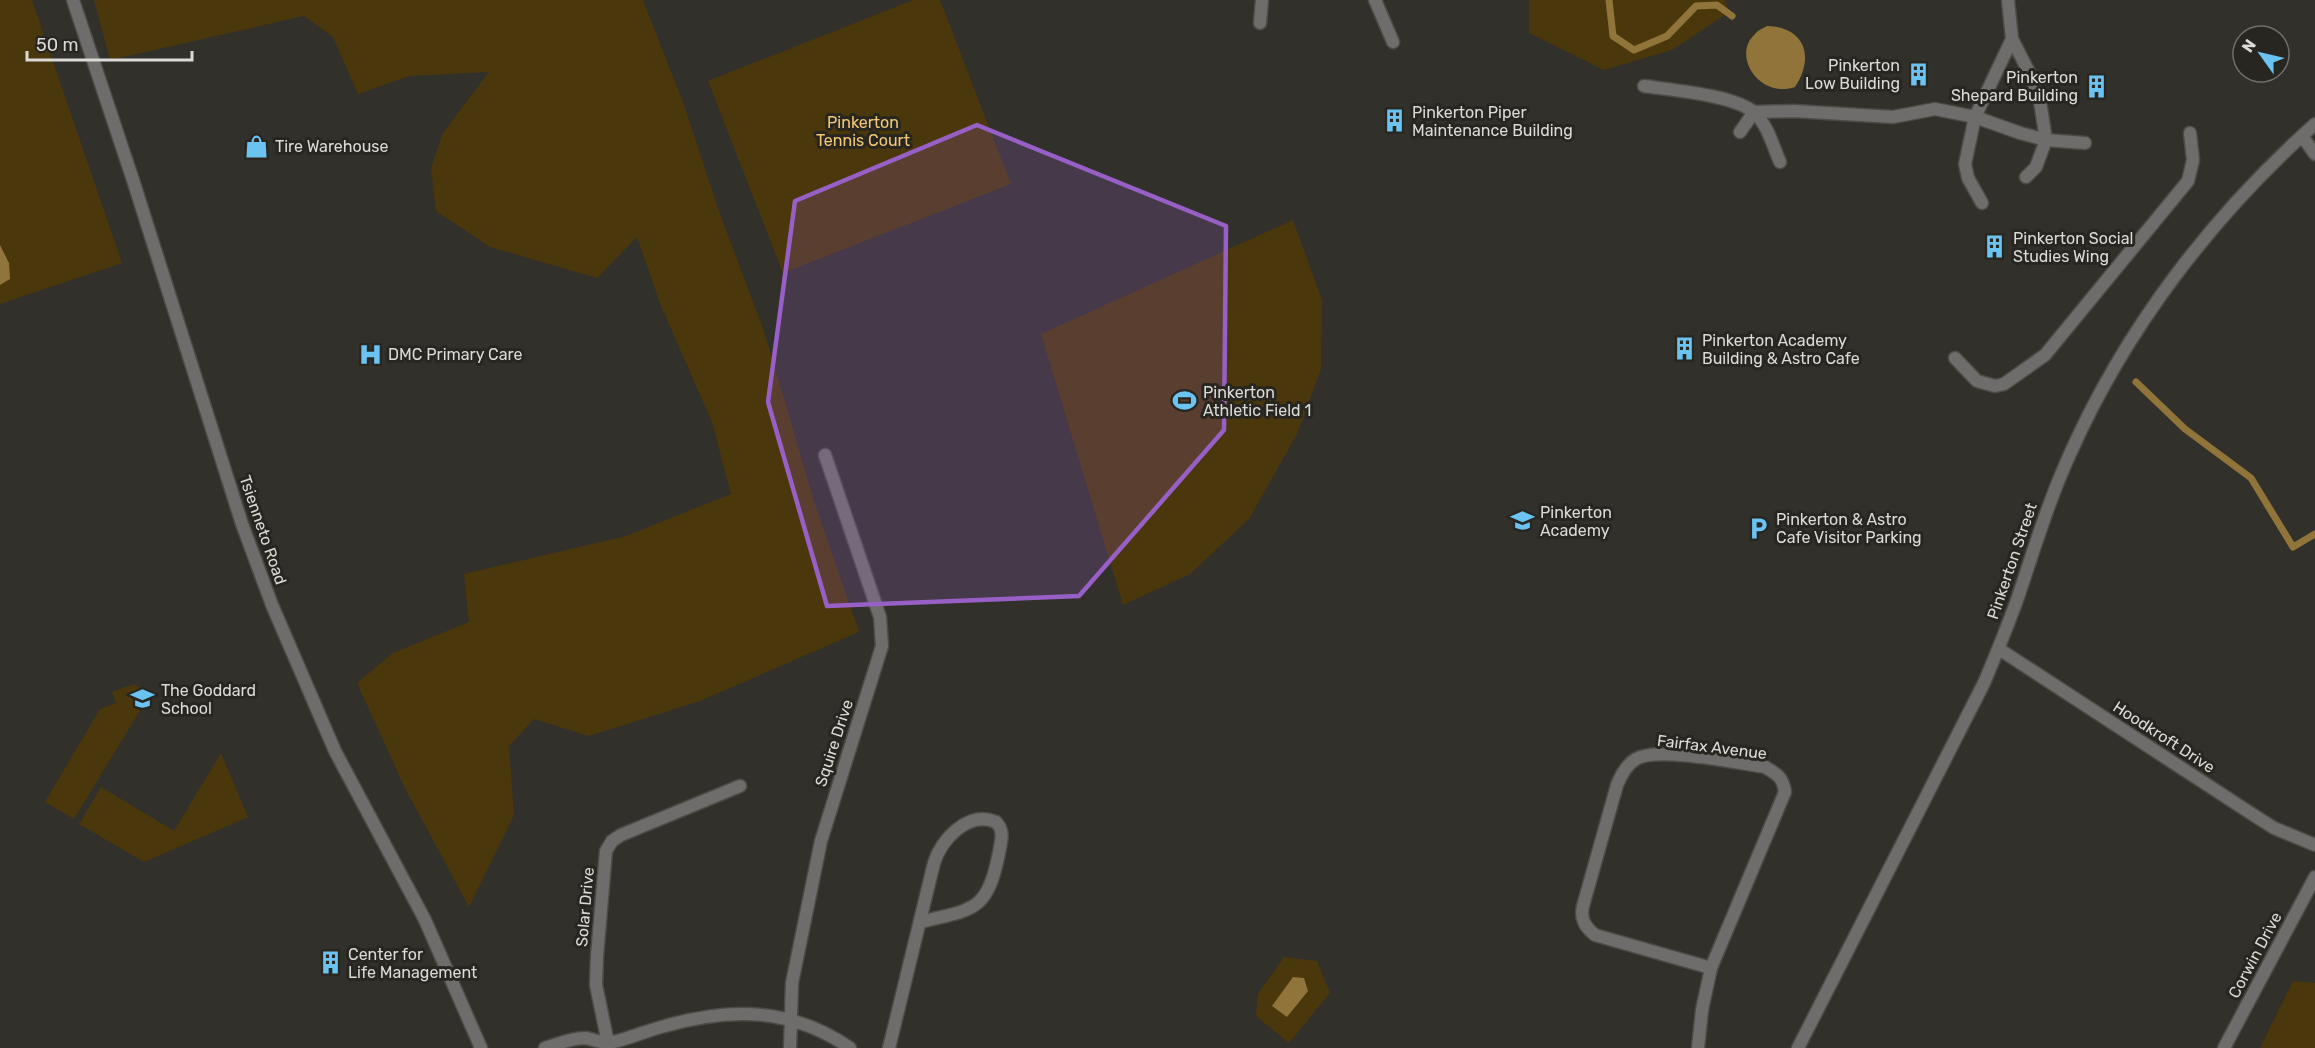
<svg xmlns="http://www.w3.org/2000/svg" width="2315" height="1048" font-family="Rubik,sans-serif">
  <rect width="100%" height="100%" fill="#32302b"/>
  <path fill="#4b370c" d="M0 0H32L122 263 0 304Z
    M94 0H643L684 105 720 214 764 331 815 504 859 632 700 701 589 736 534 719 509 746 514 815 469 907 405 788 357 683 393 653 469 622 464 574 626 536 731 494 712 422 661 306 637 237 597 278 490 247 436 211 431 168 443 133 489 72 409 76 358 94 333 37 304 16 110 60Z
    M913 0H940L1011 184 783 273 708 81Z
    M1529 0H1725L1729 12 1672 50 1604 70 1529 33Z
    M1293 220 1322 300 1321 369 1297 434 1249 519 1190 574 1123 605 1041 334Z
    M134 684 150 694 74 819 45 802 100 709 116 703 112 692Z
    M221 753 248 817 144 862 79 824 101 787 174 831Z
    M1284 957 1317 961 1330 993 1289 1043 1256 1016 1258 994Z
    M2293 981 2315 983V1048H2260Z"/>
  <path fill="#907439" d="M1767 26C1805 27 1815 57 1795 87 1760 99 1731 56 1755 34 1758 30 1764 28 1767 26Z
    M0 245 9 263 10 279 0 285Z
    M1293 977 1304 978 1308 991 1287 1017 1272 1006Z"/>
  <g fill="none" stroke-linecap="round" stroke-linejoin="round">
    <path stroke="#907439" stroke-width="7" d="M1609 0 1613 36 1634 50 1667 36 1696 6 1717 5 1732 16
      M2136 382 2185 429 2251 478 2293 547 2315 534"/>
    <defs>
      <path id="pedestrian" d="M1375 0 1393 42
        M2008 0 2012 39 2032 78 2040 101 2046 140 2036 167 2026 177
        M1260 23 1262 0
        M1644 86C1671 90 1735 95 1755 113 1768 126 1773 146 1780 162
        M1740 132 1754 112 1794 111 1893 117 1935 109 1975 117 2012 39
        M1982 203 1968 178 1965 164 1975 117 2020 133 2046 140 2085 143
        M1955 358 1977 381 1995 386 2004 384 2045 355 2188 181 2193 160 2190 133"/>
      <path id="minor" d="M2302 136 2315 154
        M1999 649 2255 816 2274 828 2315 845
        M608 1043 596 985 597 956 606 851 612 841 621 835 740 786
        M545 1048C558 1044 571 1038 585 1038 593 1039 601 1043 608 1043 620 1042 651 1029 665 1026 732 1007 792 1008 850 1048
        M790 1048 792 983 821 841 882 646 880 617 825 455
        M889 1048 934 863C941 840 968 810 996 822 1005 831 1001 841 999 853 987 912 974 909 920 922
        M1698 1048 1702 1010 1711 968 1785 792C1783 777 1777 774 1765 767 1737 763 1657 746 1636 759 1626 765 1621 775 1617 785L1583 906C1580 919 1585 927 1595 935L1711 968
        M2224 1048 2315 877"/>
      <path id="tertiary" d="M73 0 133 180 242 524 272 605 335 751 425 920 481 1048
        M1798 1048 1984 683C1995 657 2006 630 2016 603 2033 553 2048 502 2070 454 2126 328 2212 216 2315 124"/>
    </defs>
    <use href="#pedestrian" stroke="#4d4b47" stroke-width="15"/>
    <use href="#minor" stroke="#4d4b47" stroke-width="15"/>
    <use href="#tertiary" stroke="#4d4b47" stroke-width="15"/>
    <use href="#pedestrian" stroke="#6f6d6b" stroke-width="12"/>
    <use href="#minor" stroke="#6f6d6b" stroke-width="12"/>
    <use href="#tertiary" stroke="#6f6d6b" stroke-width="12"/>
  </g>
  <path fill="#9860c6" fill-opacity="0.2" stroke="#9860c6" stroke-width="4.5" stroke-linejoin="round" d="M977 125 1226 226 1224 430 1079 596 827 606 768 402 795 201Z"/>
  <defs>
    <symbol id="building-bare" viewBox="-9 -9 18 18"><path d="M-4-6H4V6H1V3H-1V6H-4ZM-2.5-4.3h1.7v1.8h-1.7ZM.8-4.3h1.7v1.8H.8ZM-2.5-1h1.7V.8h-1.7ZM.8-1h1.7V.8H.8Z" fill="#6ac3f1" stroke="#282621" stroke-width="2.5" paint-order="stroke"/></symbol>
    <symbol id="shop-bare" viewBox="-9 -9 18 18"><path d="M-5-2.5h2.3a2.7 3.5 0 0 1 5.4 0H5L5.5 6h-11ZM-1.5-2.5h3a1.5 2.3 0 0 0-3 0Z" fill="#6ac3f1" stroke="#282621" stroke-width="2.5" paint-order="stroke"/></symbol>
    <symbol id="hospital-bare" viewBox="-9 -9 18 18"><path d="M-5-5h3v3.5h4V-5h3V5h-3V1.5h-4V5h-3Z" fill="#6ac3f1" stroke="#282621" stroke-width="2.5" paint-order="stroke"/></symbol>
    <symbol id="stadium-bare" viewBox="-9 -9 18 18"><path d="M0-5a6.5 5 0 1 0 0 10a6.5 5 0 1 0 0-10ZM-3.5-1.8h7v3.6h-7Z" fill="#6ac3f1" stroke="#282621" stroke-width="2.5" paint-order="stroke"/></symbol>
    <symbol id="school-bare" viewBox="-9 -9 18 18"><path d="M0-5L7-2L0 1L-7-2ZM-4 1L0 2.5L4 1V4Q0 6-4 4Z" fill="#6ac3f1" stroke="#282621" stroke-width="2.5" paint-order="stroke"/></symbol>
    <symbol id="parking-bare" viewBox="-9 -9 18 18"><path d="M-3.5-5.5H1a3.5 3.5 0 0 1 0 7H-1V5.5H-3.5ZM-1-3.4V-.6H.8a1.4 1.4 0 0 0 0-2.8Z" fill="#6ac3f1" stroke="#282621" stroke-width="2.5" paint-order="stroke"/></symbol>
  </defs>
  <g fill-rule="evenodd">
    <use href="#building-bare" x="1902" y="58" width="33" height="33"/>
    <use href="#building-bare" x="2080" y="70" width="33" height="33"/>
    <use href="#building-bare" x="1378" y="104" width="33" height="33"/>
    <use href="#shop-bare" x="240" y="130" width="33" height="33"/>
    <use href="#building-bare" x="1978" y="230" width="33" height="33"/>
    <use href="#building-bare" x="1668" y="332" width="33" height="33"/>
    <use href="#hospital-bare" x="354" y="338" width="33" height="33"/>
    <use href="#stadium-bare" x="1168" y="384" width="33" height="33"/>
    <use href="#school-bare" x="1506" y="504" width="33" height="33"/>
    <use href="#parking-bare" x="1742" y="512" width="33" height="33"/>
    <use href="#school-bare" x="126" y="682" width="33" height="33"/>
    <use href="#building-bare" x="314" y="946" width="33" height="33"/>
  </g>
  <g text-anchor="middle" dominant-baseline="central" stroke-width="6" stroke-linejoin="round" paint-order="stroke">
    <g font-size="16" fill="#dcdad7" stroke="#282621" text-anchor="start">
      <text x="1900" y="65" text-anchor="end">Pinkerton<tspan x="1900" dy="18">Low Building</tspan></text>
      <text x="2078" y="77" text-anchor="end">Pinkerton<tspan x="2078" dy="18">Shepard Building</tspan></text>
      <text x="1412" y="112">Pinkerton Piper<tspan x="1412" dy="18">Maintenance Building</tspan></text>
      <text x="275" y="146">Tire Warehouse</text>
      <text x="2013" y="238">Pinkerton Social<tspan x="2013" dy="18">Studies Wing</tspan></text>
      <text x="1702" y="340">Pinkerton Academy<tspan x="1702" dy="18">Building &amp; Astro Cafe</tspan></text>
      <text x="388" y="354">DMC Primary Care</text>
      <text x="1203" y="392">Pinkerton<tspan x="1203" dy="18">Athletic Field 1</tspan></text>
      <text x="1540" y="512">Pinkerton<tspan x="1540" dy="18">Academy</tspan></text>
      <text x="1776" y="519">Pinkerton &amp; Astro<tspan x="1776" dy="18">Cafe Visitor Parking</tspan></text>
      <text x="161" y="690">The Goddard<tspan x="161" dy="18">School</tspan></text>
      <text x="348" y="954">Center for<tspan x="348" dy="18">Life Management</tspan></text>
    </g>
    <g font-size="16" fill="#f3c873" stroke="#282621">
      <text x="863" y="122">Pinkerton<tspan x="863" dy="18">Tennis Court</tspan></text>
    </g>
    <g font-size="16" fill="#dcdad7" stroke="#282621">
      <text transform="translate(263 530) rotate(71)">Tsienneto Road</text>
      <text transform="translate(2012 561) rotate(-71)">Pinkerton Street</text>
      <text transform="translate(2164 737) rotate(33)">Hoodkroft Drive</text>
      <text transform="translate(834 743) rotate(-72)">Squire Drive</text>
      <text transform="translate(1712 747) rotate(7)">Fairfax Avenue</text>
      <text transform="translate(585 907) rotate(-85)">Solar Drive</text>
      <text transform="translate(2255 955) rotate(-62)">Corwin Drive</text>
    </g>
  </g>
  <g transform="translate(2261 54) rotate(304)"><circle r="28" fill="#282621" stroke="#706e6a" stroke-width="1.5"/>
  <path d="M0-4.5L10 22L0 15L-10 22Z" fill="#6ac3f1"/>
  <text y="-9" font-size="16" font-weight="bold" text-anchor="middle" fill="#dcdad7">N</text>
  </g>
  <path d="M27 51v9h165v-9" fill="none" stroke="#dcdad7" stroke-width="3"/>
  <text x="36" y="51" font-size="18" fill="#dcdad7" stroke="#282621" stroke-width="4.5" paint-order="stroke">50 m</text>
</svg>
